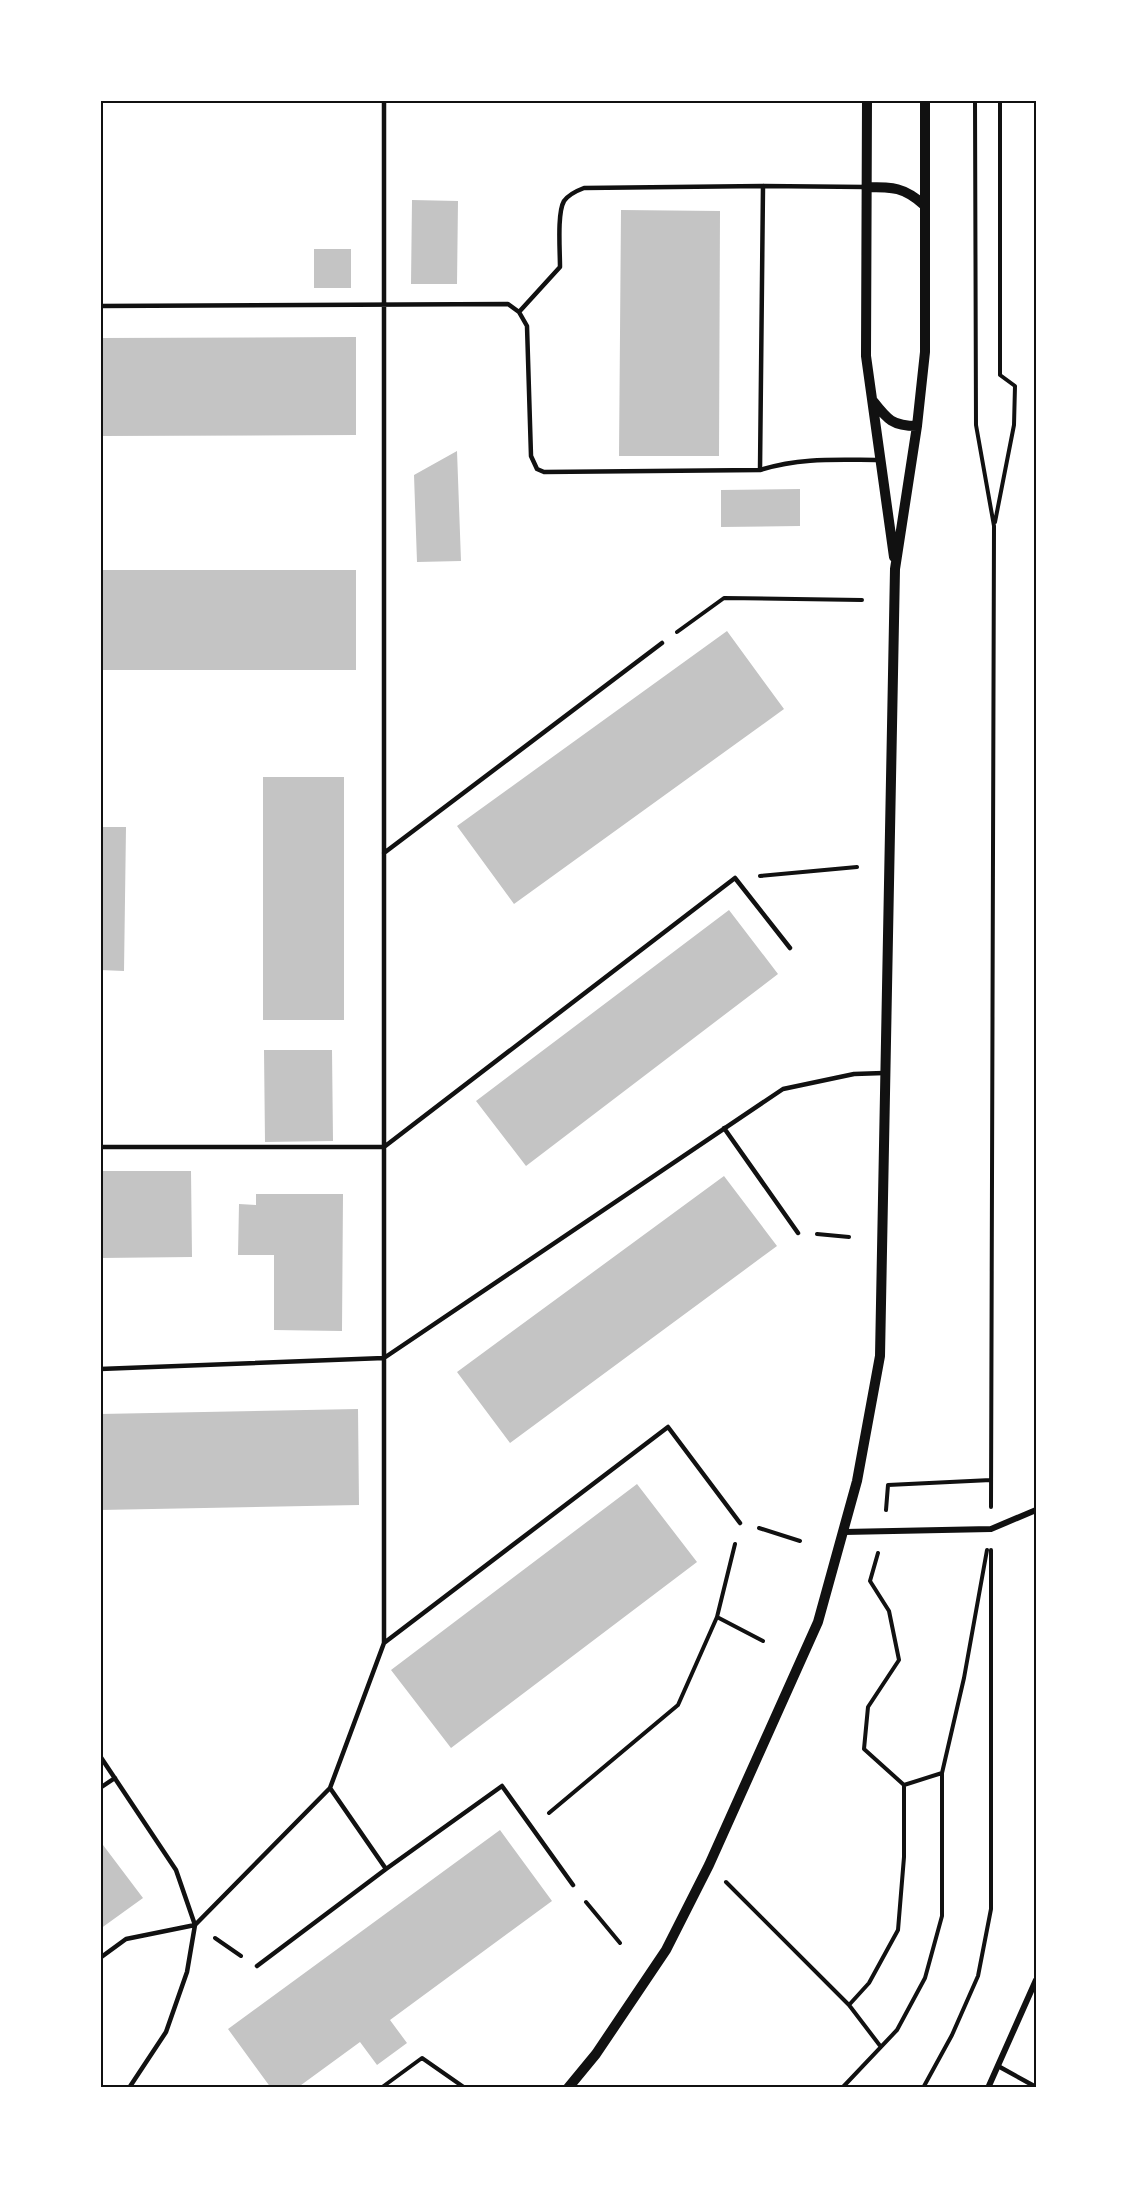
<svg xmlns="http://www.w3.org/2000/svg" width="1137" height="2188" font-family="Mulish,sans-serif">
  <rect width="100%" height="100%" fill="#fff"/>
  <path fill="#c4c4c4" d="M412 200 458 201 457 284H411Z
    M621 210 720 211 719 456H619Z
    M314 249H351V288H314Z
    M356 337V435L100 436V338Z
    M457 451 461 561 417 562 414 475Z
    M800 489V526L721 527V490Z
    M100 570H356V670H100Z
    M727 631 784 709 514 904 457 826Z
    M263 777H344V1020H263Z
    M100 827H126L124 971 100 970Z
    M729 910 778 974 526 1166 476 1101Z
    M264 1050H332L333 1141 265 1142Z
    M100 1171H191L192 1257 100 1258Z
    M724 1176 777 1246 510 1443 457 1372Z
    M256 1194H343L342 1331 274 1330V1255H238L239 1204 256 1205Z
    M358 1409 359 1505 100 1510V1414Z
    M637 1484 697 1562 451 1748 391 1670Z
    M500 1830 552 1901 390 2020 407 2043 377 2065 360 2042 297 2088H271L228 2029Z
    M100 1841 143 1898 100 1929Z"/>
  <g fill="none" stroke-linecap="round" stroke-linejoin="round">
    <path stroke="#111" stroke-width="4" d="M975 100 976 425 994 526 991 1507
      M995 522 1014 425 1015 386 1000 375V100
      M677 632 724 598 862 600
      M760 876 857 867
      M817 1234 849 1237
      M886 1510 888 1485 991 1480
      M759 1528 800 1541
      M878 1553 870 1581 889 1611 899 1660 868 1707 864 1749 904 1785
      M717 1617 763 1641
      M549 1813 678 1705 717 1617 735 1544
      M726 1882 849 2005 881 2047
      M586 1902 620 1943
      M215 1938 241 1956
      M849 2005 869 1983 898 1930 904 1857V1785L942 1773
      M381 2088 422 2058 465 2088
      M842 2088 897 2030 925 1978 942 1916V1773L964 1678 987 1550
      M923 2088 952 2035 978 1976 991 1909V1550"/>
    <path stroke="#111" stroke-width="4.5" d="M100 306 508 304 519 312 527 326 531 456 537 469 544 472 760 470C801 457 838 460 880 460
      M519 312 560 267C560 251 557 213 564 201 569 194 576 191 584 188L763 186 865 187
      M760 470 763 186
      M384 853 662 643
      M724 1128 798 1233
      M100 1147H384L735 878 790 948
      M100 1369 384 1358 783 1089 854 1074 884 1073
      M384 1643 668 1427 740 1523
      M100 1756 176 1870 195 1925 187 1972 166 2032 129 2088
      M100 1788 115 1778
      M330 1788 386 1869
      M100 1958 126 1939 195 1925 330 1788 384 1643V100
      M257 1966 386 1869 502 1786 573 1885
      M998 2066 1036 2087"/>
    <path stroke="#111" stroke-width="6" d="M844 1532 991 1529 1036 1510
      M988 2088 1036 1980"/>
    <path stroke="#111" stroke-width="10" d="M867 100 866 356 894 557
      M866 187C893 187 904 187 924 205
      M873 401C887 419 892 426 917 426
      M568 2088 596 2054 666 1950 709 1865 818 1622 857 1481 880 1356 895 569 917 426 925 352V100"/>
  </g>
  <rect width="1137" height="2188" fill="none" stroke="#ffffff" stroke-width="204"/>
  <rect x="102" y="102" width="933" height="1984" fill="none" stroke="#111" stroke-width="2"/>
</svg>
